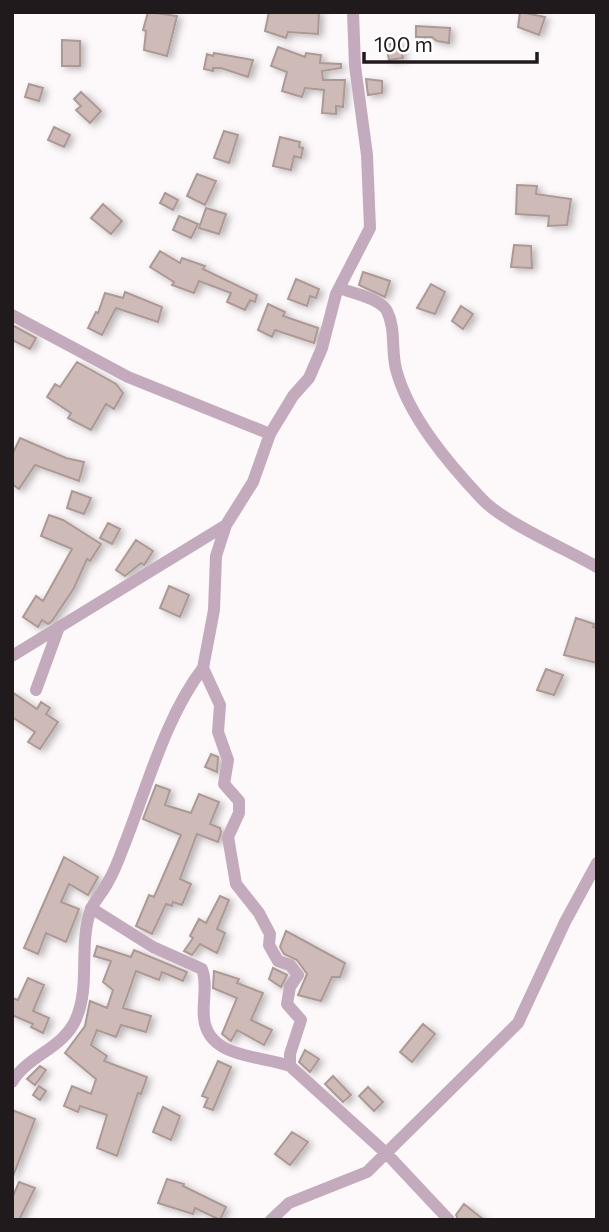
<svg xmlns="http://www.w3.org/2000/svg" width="609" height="1232" font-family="Commissioner,sans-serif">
  <defs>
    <filter id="shadow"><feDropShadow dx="4" dy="2.5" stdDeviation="3.5" flood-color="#0004"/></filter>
  </defs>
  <rect width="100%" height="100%" fill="#fdf8f9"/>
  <path fill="#cebab7" stroke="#ac9996" stroke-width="2" filter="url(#shadow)" d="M148 12 177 16 167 56 144 50 146 31 143 30Z
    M269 12H319L318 34 288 32 286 38 265 31Z
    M520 12 545 17 539 35 518 27Z
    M416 26 450 28 449 43 437 41 432 37H416Z
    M62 40 80 41V66H62Z
    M400 42 403 58 389 60 386 45Z
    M278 47 305 57 306 53 321 55 320 63 341 64V68L322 71 323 80H345L343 107 336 106V114L322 113 324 90 305 88 302 97 282 91 287 72 271 66Z
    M214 53 253 60 248 77 221 68H213V71L204 69 207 54 213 56Z
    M366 79 382 81V93L368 95Z
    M29 84 43 88 39 101 25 97Z
    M81 92 101 111 90 123 76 110 81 106 74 99Z
    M54 127 70 135 64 147 48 140Z
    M224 131 238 135 229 163 214 158Z
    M280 137 300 142 299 147 303 148 301 158 294 156 291 170 273 166Z
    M197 174 216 181 205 205 187 196Z
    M517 185 537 186 536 194 571 199 567 225 548 226 549 216 516 214Z
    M165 193 178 200 173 210 160 203Z
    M103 204 122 221 111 234 91 218Z
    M206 208 226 214 219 234 199 228Z
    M179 216 198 224 191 238 173 230Z
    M514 245 531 246 532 268 511 267Z
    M160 251 180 263 182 258 205 266 203 269 257 295 255 302 250 300 245 310 227 302 231 293 199 281 194 293 172 285 174 282 150 267Z
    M363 272 390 281 385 297 359 285Z
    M296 279 319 289 316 298 310 296 307 306 288 299Z
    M431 284 445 292 435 314 417 308Z
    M125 292 162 307 158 322 116 308 102 335 88 328 96 312 98 313 105 293 123 298Z
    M268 304 285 312 283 316 318 328 314 343 275 330 272 337 258 330Z
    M461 306 473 314 463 329 452 321Z
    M12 325 36 338 30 349 12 340Z
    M77 362 116 384 123 393 114 409 106 404 91 430 68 418 71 413 47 397 55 384 60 387Z
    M20 438 66 458 84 462 79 481 35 465 19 489 12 484V455Z
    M72 491 91 498 84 514 67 508Z
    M49 515 63 520 101 544 90 561 87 559 74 588 52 621 48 624 42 620 38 627 23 617 36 596 43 601 72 549 41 536Z
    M108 523 120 529 112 544 100 538Z
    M136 540 153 551 144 565 141 563 125 576 116 570Z
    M169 586 189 595 180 617 160 608Z
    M576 618 594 624 593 627 597 628V663L564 655Z
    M546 669 563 675 554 695 537 690Z
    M12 692 37 709 41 702 50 708 46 714 58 722 40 749 28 742 35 732 12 717Z
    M211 754 218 757 217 772 205 767Z
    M156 785 170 790 165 805 191 813 199 794 219 802 210 824 220 828 221 832 218 842 197 834 180 879 191 884 182 905 173 902 172 906 166 904 152 934 136 926 149 895 154 897 181 835 143 819Z
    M64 857 98 877 88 895 69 884 61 902 79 909 66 942 46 933 38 954 24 948Z
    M220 896 229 900 217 929 225 933 217 953 200 944 192 955 184 951 193 938 190 936 199 919 206 923Z
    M286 931 345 963 340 977H332L321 1001 298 995 307 974 297 960 284 954 280 947Z
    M97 946 131 957 134 950 187 972 183 981 162 972 159 980 136 971 123 1008 151 1016 146 1032 121 1025 116 1037 97 1030 91 1045 107 1056 104 1061 147 1077 141 1094 138 1093 117 1156 97 1148 107 1115 80 1106 78 1112 64 1106 72 1086 91 1094 96 1079 65 1053 85 1026 90 1001 107 1008 113 990 103 982 111 961 94 956Z
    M273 968 287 975 281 987 269 979Z
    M214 971 239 979 237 983 263 993 251 1020 272 1030 264 1045 237 1030 231 1041 222 1034 237 998 213 988Z
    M28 978 44 985 33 1011 49 1018 43 1033 31 1027 33 1024 12 1015V998L18 1000Z
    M423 1024 435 1034 412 1062 400 1052Z
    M305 1050 319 1059 310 1072 299 1062Z
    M218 1061 231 1067 213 1110 204 1107 208 1098 202 1096Z
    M40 1066 46 1070 35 1085 27 1079Z
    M333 1076 351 1095 343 1102 325 1084Z
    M39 1086 46 1091 40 1100 33 1095Z
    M368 1087 383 1102 374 1111 359 1096Z
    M163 1107 180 1116 171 1140 153 1132Z
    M12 1110 35 1119 12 1179Z
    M292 1132 308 1142 290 1165 275 1154Z
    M167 1179 184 1184 183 1186 226 1207 220 1220 195 1208 193 1214 158 1203Z
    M19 1182 35 1188 19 1220H12V1198Z
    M464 1204 484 1220H458L456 1215Z"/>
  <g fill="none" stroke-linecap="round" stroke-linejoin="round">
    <path stroke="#c4aabd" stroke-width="12" d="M353 12 355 66 367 155 370 228 336 294 322 348 309 378 293 396 270 434 253 482 226 525 216 556 214 610 203 668 220 705 218 732 228 760 224 784 239 801V813L228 837 236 884 259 913 270 934 269 945 278 961 290 965 298 975 290 987 287 1004 301 1020 290 1054V1066L387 1154 449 1220
      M339 288C352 293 380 298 387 311 396 329 391 350 396 369 408 416 449 464 481 498 504 523 566 549 597 567
      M12 315 128 377 270 434
      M12 656 226 525
      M36 690 59 627
      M91 908 153 947 202 969C208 984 202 1003 204 1018 208 1059 261 1055 290 1066
      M12 1082C28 1055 63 1049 76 1019 91 984 78 946 91 909 95 900 103 892 108 882 114 872 119 859 123 848 146 791 165 717 203 668
      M271 1220 289 1203 367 1172 518 1023 565 922 597 863"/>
  </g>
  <rect width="609" height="1232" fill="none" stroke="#211a1c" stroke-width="28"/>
  <path d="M364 52v10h173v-10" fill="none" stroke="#211a1c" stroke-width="3.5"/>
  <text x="374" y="52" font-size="21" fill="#211a1c" stroke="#ffffff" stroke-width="5" paint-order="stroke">100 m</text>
</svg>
